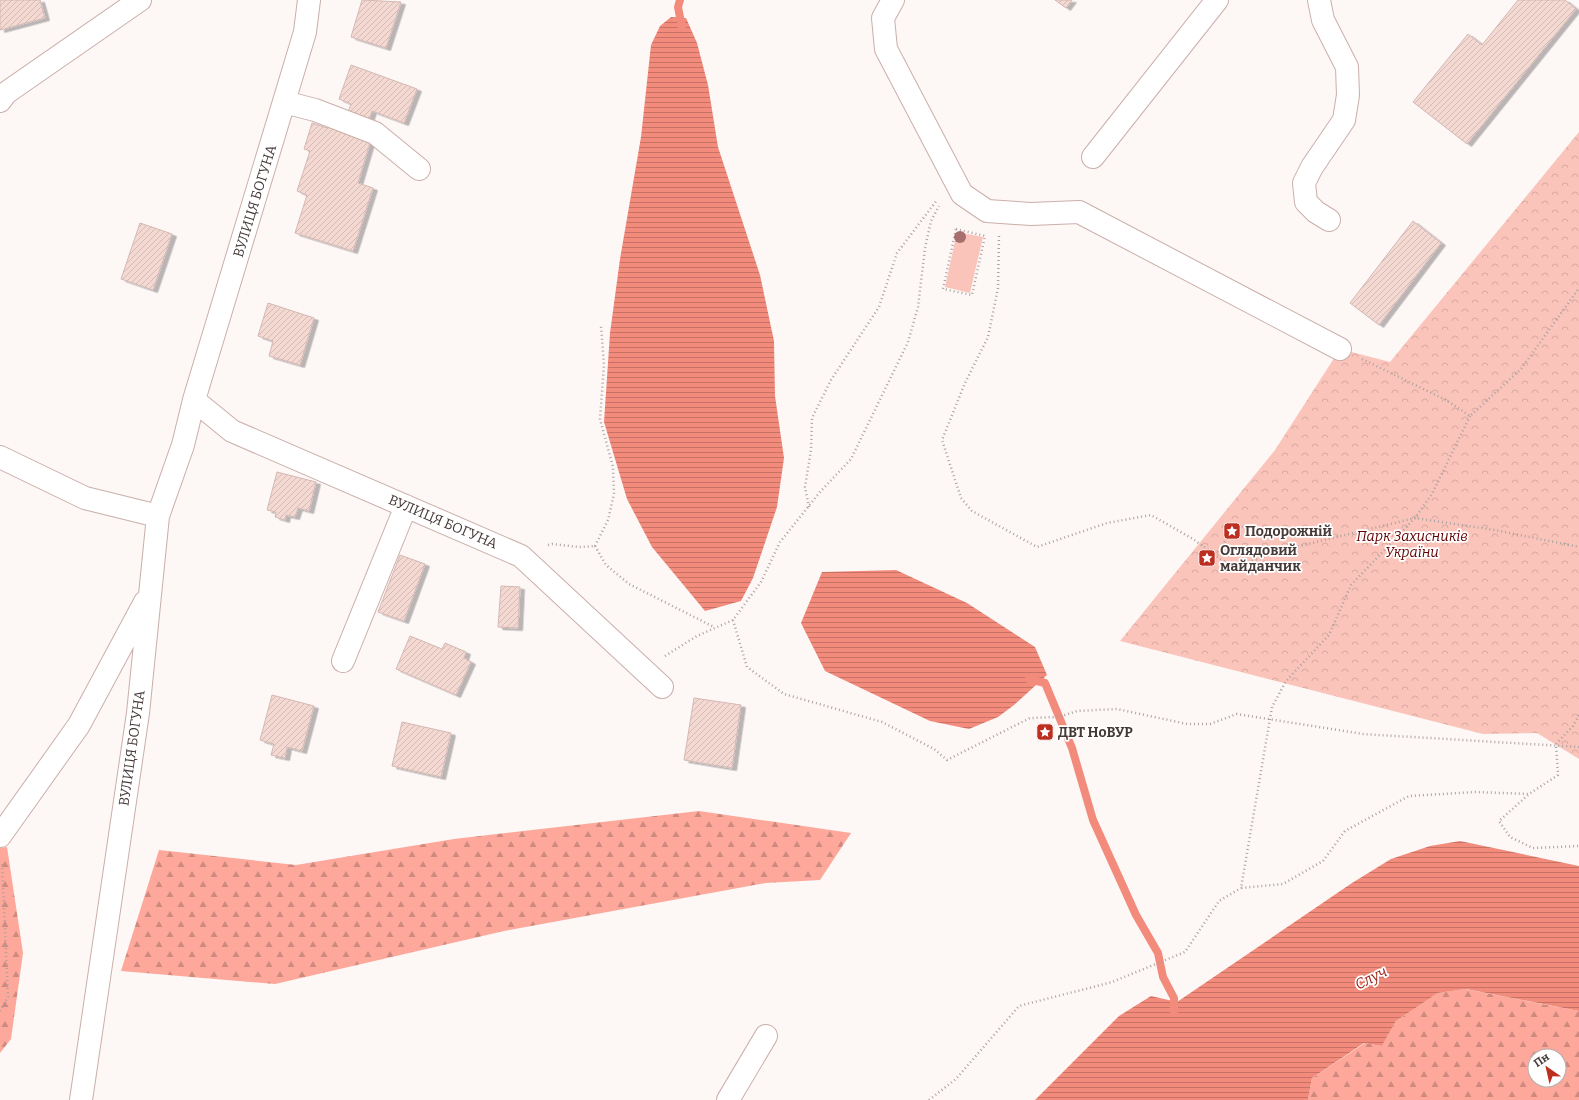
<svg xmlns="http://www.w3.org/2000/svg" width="1579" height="1100" font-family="Bitter,serif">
  <defs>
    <pattern id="forest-firs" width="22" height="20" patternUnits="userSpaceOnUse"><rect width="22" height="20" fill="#fda89a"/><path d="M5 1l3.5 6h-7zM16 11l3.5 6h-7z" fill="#cf8a7f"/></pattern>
    <pattern id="park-crowns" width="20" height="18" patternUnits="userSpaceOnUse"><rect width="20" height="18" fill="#fac4ba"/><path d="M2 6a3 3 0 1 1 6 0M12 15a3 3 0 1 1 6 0" fill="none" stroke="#d8a9a1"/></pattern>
    <pattern id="water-rules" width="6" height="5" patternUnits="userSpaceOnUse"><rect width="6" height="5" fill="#f28b7b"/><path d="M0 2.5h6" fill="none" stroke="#c67366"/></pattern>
    <pattern id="building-hatch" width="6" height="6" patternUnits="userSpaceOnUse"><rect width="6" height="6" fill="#f4d8d2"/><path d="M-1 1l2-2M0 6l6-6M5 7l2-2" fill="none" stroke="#d3bab5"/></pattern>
    <filter id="shadow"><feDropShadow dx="4.5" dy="2.5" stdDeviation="0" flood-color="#0004"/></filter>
  </defs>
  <rect width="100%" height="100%" fill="#fdf7f6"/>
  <path fill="#fac4ba" d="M957 232 983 237 970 293 945 287Z"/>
  <path fill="url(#forest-firs)" fill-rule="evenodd" d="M699 811 851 833 820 880 766 883 504 931 275 984 121 971 159 850 296 865 454 839Z
    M7 847 23 953 11 1039 0 1053V848Z
    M1465 989 1579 1011V1100H1308L1312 1078 1365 1043 1382 1046 1396 1021 1438 993ZM1535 1056H1559V1080H1535Z"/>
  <path fill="url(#park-crowns)" d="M1579 132V759L1537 733 1483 734 1120 641 1275 450 1340 349 1390 362Z"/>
  <path fill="url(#water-rules)" d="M671 17 686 18 697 43 708 85 718 147 760 275 774 341 775 396 784 458 777 507 753 578 741 601 705 611 652 547 627 499 604 422 610 333 620 259 641 137 651 45 660 26Z
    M896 570 967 603 1035 647 1047 675 1014 705 998 717 969 729 930 721 825 671 801 623 822 572Z
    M1460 841 1579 866V1011L1466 989 1438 993 1396 1021 1382 1046 1364 1043 1312 1078 1308 1100H1035L1119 1016 1151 996 1177 1002 1352 883 1391 859 1430 846Z"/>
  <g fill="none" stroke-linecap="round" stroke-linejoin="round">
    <path stroke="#f28b7b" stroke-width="8" d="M680 0 678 7 682 28
      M1029 679 1045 683 1072 748 1093 820 1136 915 1158 953 1163 977 1174 998V1012"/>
  </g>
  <path fill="url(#building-hatch)" stroke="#d3b8b3" filter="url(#shadow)" d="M0 0H40L45 18 0 30Z
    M362 0 401 2 386 48 351 37Z
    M1055 0H1072L1066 8Z
    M1518 0H1565L1576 9 1467 144 1413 102 1468 34 1482 45Z
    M351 65 417 89 404 123 372 111 369 120 348 112 351 104 339 99Z
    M312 123 327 128 329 123 372 136 358 183 373 188 353 251 295 233 307 195 297 191 310 151 304 149Z
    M1413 221 1441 243 1379 325 1350 303Z
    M140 223 172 234 153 290 121 279Z
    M268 303 314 318 300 365 269 356 273 341 258 336Z
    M277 472 316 482 309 511 298 508 295 517 286 515 285 520 275 517 276 512 267 510Z
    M400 555 425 564 404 621 378 612Z
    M501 586 520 587 518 628 498 627Z
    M410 636 442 649 445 643 466 652 464 658 471 662 456 695 396 669Z
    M272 695 314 706 302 751 287 747 285 758 271 755 274 744 260 740Z
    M694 698 741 705 732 768 684 760Z
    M402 722 451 733 441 777 392 766Z"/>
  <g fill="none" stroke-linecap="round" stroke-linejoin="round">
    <defs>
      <path id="minor" d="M893 0 883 18 886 49 962 194 987 211 1031 214 1079 212 1340 349
        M1319 0 1323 20 1347 67 1348 95 1344 120 1312 167 1304 183 1306 202 1316 212 1329 220
        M0 101 6 93 140 0
        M284 102 315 110 375 133 419 169
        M1093 157 1217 0
        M194 400 232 431 521 556 662 687
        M0 457 85 498 158 516
        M343 661 406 506
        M0 836 79 725 145 602
        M81 1100 138 713 158 516 183 445 194 400 305 32 309 0
        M728 1100 766 1036"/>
    </defs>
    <use href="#minor" stroke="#caafaa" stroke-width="24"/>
    <path stroke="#aaa2a0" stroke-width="2.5" stroke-dasharray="1 3" stroke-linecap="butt" d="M956 229 985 236 972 295 943 289Z
      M999 236 998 288 988 337 965 383 942 440 961 498 972 511 1037 547 1107 523 1151 515 1193 539 1233 568 1279 551 1415 518 1495 530 1579 547
      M1362 359 1446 400 1470 416 1521 369 1579 288
      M1470 416 1432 494 1415 518 1351 585 1329 635 1286 681 1272 707 1241 888 1283 884 1323 861 1345 831 1409 796 1475 792 1529 794 1558 775 1556 744 1573 726 1579 715
      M809 507 805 487 811 450 812 418 831 380 879 307 897 253 937 200
      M548 545 552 544 579 547 595 546
      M595 546 608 520 614 494 613 467 600 419 604 365 601 326
      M595 546 606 565 629 584 714 627
      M1215 555 1232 531
      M733 620 747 667 784 694 882 722 934 749 947 760 1030 718 1059 717 1077 711 1117 709 1187 724H1210L1237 714 1363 734 1579 747
      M665 656 697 636 733 620 761 582 780 542 820 492 851 459 908 342 918 307 925 248 931 221 939 206
      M1528 795 1499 821 1510 837 1533 848 1579 846
      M0 1011 8 997 2 862
      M929 1100 956 1079 1019 1006 1112 982 1185 952 1219 901 1241 888"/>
    <use href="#minor" stroke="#fff" stroke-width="22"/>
  </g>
  <circle fill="#a7706f" cx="960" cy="237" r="6"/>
  <defs>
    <symbol id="sight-square" viewBox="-11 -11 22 22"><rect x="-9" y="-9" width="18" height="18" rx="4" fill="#bc2e20" stroke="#fff"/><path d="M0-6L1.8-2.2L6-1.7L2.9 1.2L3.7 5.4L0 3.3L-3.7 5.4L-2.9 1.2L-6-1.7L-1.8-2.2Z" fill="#fff"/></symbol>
  </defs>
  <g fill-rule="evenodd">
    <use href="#sight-square" x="1222" y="521" width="20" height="20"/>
    <use href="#sight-square" x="1197" y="548" width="20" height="20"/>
    <use href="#sight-square" x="1035" y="722" width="20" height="20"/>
  </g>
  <g text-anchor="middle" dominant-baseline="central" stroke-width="3.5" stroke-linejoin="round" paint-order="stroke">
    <g font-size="14" fill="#453a38" stroke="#fff">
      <text transform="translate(255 201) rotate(-73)">ВУЛИЦЯ БОГУНА</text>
      <text transform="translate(443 522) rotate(23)">ВУЛИЦЯ БОГУНА</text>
      <text transform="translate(132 748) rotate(-82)">ВУЛИЦЯ БОГУНА</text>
    </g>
    <g font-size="14" font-weight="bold" fill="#453a38" stroke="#fff" text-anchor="start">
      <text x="1245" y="531">Подорожнiй</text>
      <text x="1220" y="550">Оглядовий<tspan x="1220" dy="16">майданчик</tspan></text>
      <text x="1058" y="732">ДВТ НоВУР</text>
    </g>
    <g font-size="14" font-style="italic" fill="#610100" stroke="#fff">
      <text x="1412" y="536">Парк Захисників<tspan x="1412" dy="16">України</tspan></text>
    </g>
    <g font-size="15" font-style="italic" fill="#971e13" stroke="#fff">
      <text transform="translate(1371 978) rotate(-27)">Случ</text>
    </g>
  </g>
  <g transform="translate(1547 1068) rotate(326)"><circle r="19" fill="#ffffff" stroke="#b5b0af"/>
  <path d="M0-3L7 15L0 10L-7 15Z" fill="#bc2e20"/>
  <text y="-6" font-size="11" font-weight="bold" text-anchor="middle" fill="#453a38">Пн</text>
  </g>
</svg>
